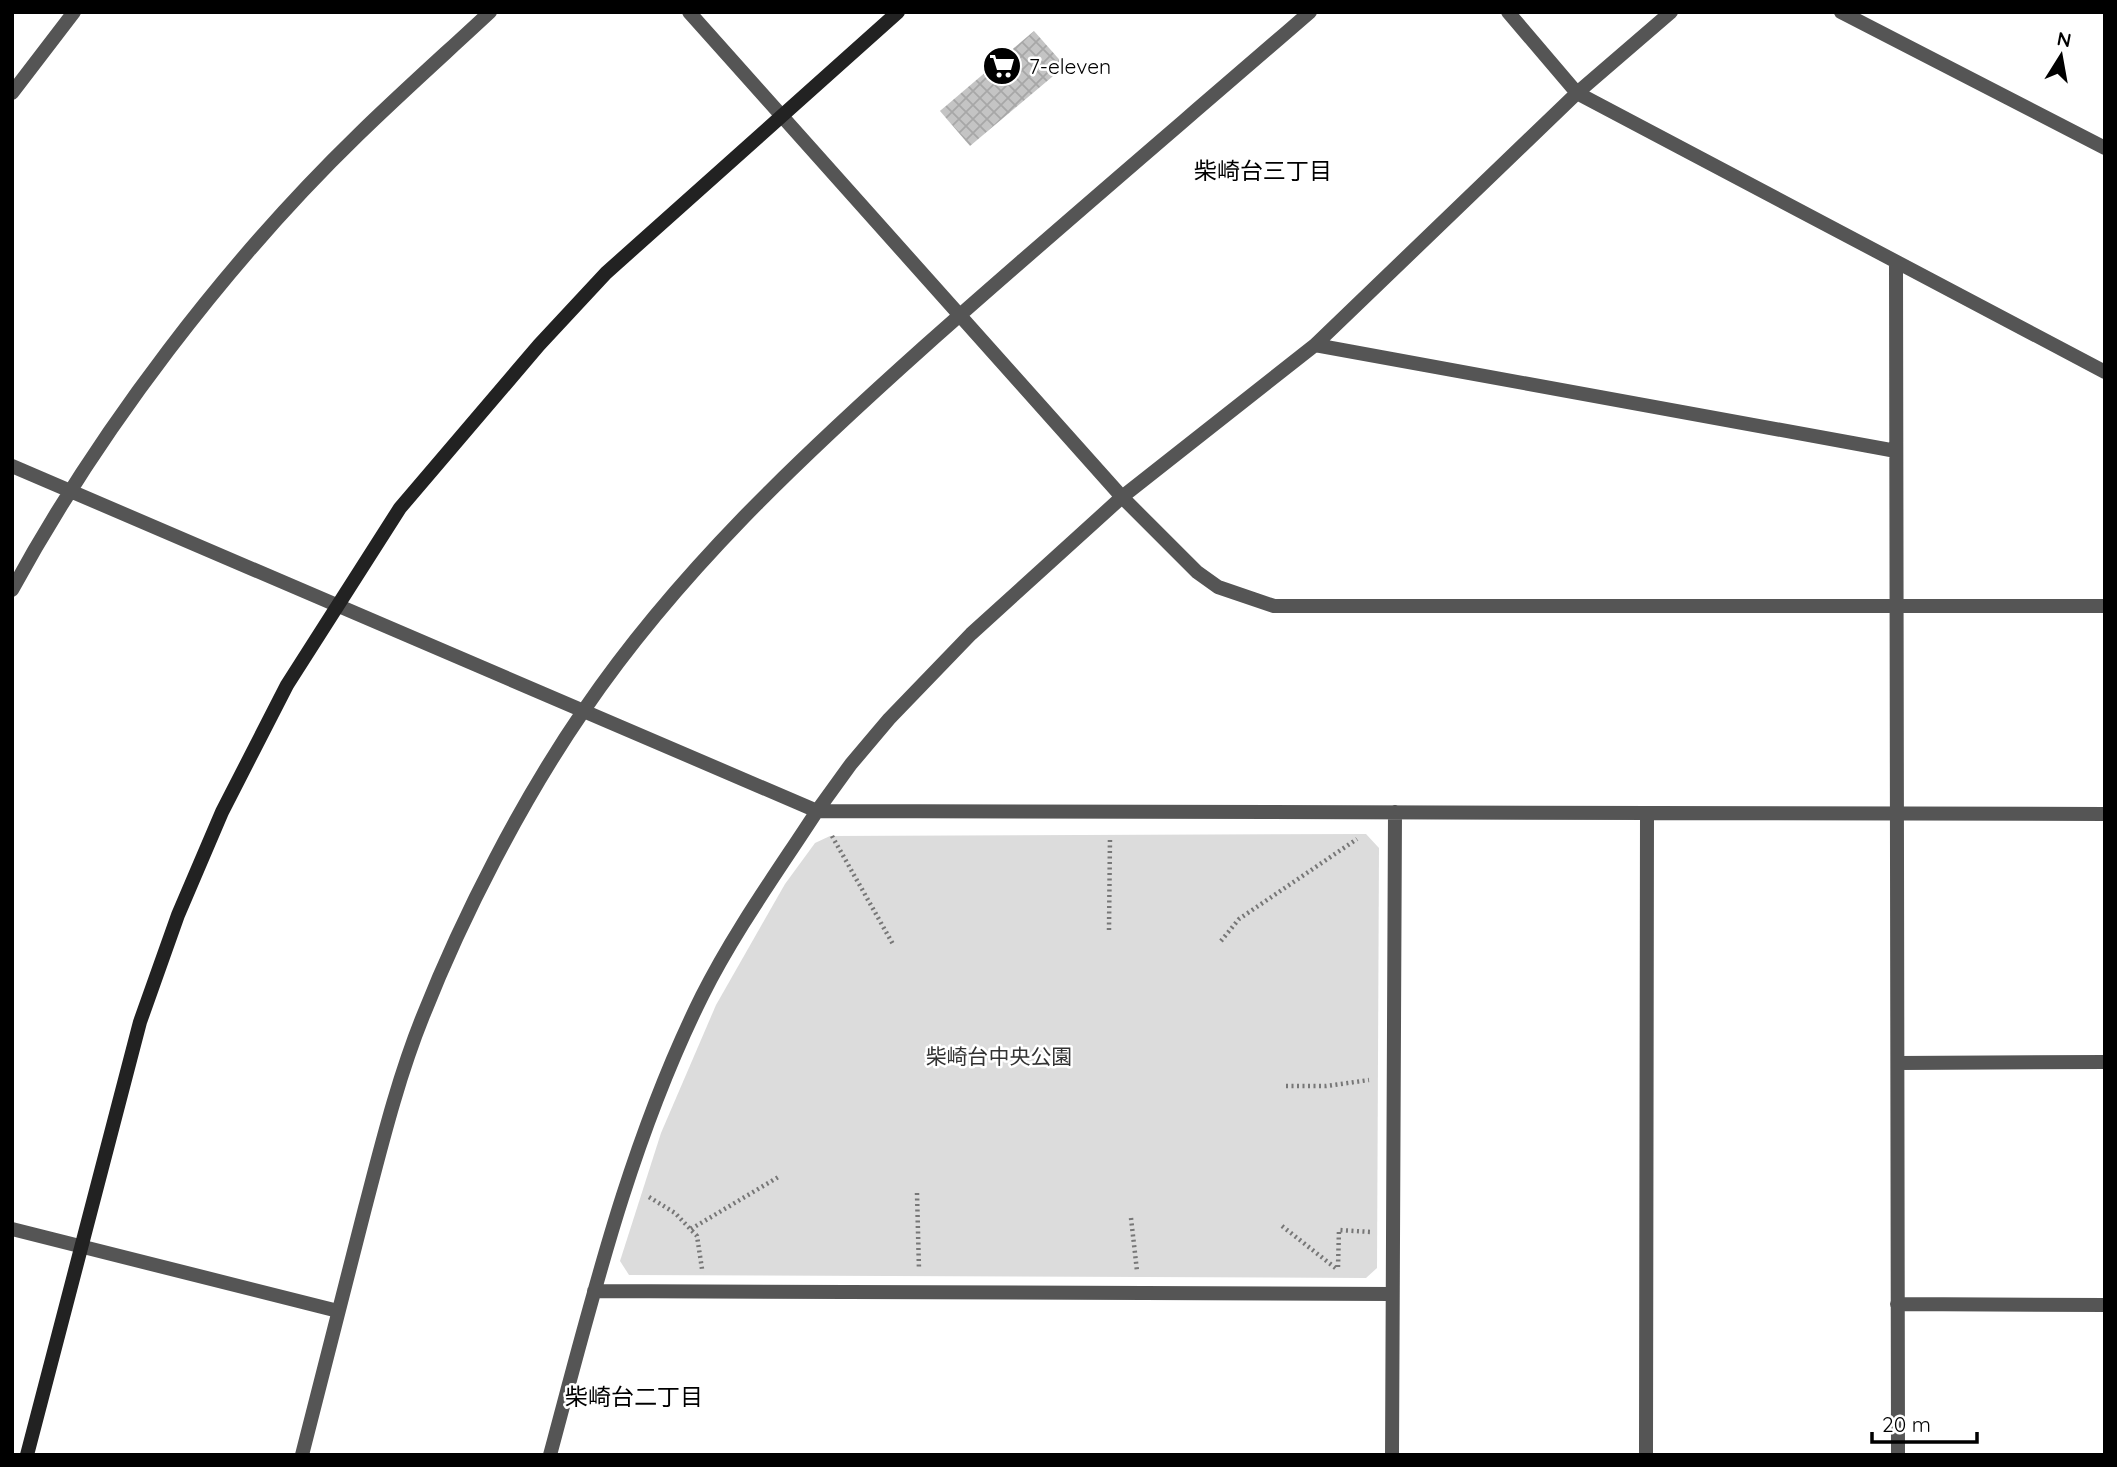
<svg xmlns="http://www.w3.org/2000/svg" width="2117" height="1467" font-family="Quicksand,'Noto Sans JP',sans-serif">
  <defs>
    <pattern id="building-cross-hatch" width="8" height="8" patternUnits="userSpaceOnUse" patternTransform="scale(1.75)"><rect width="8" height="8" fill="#c4c4c4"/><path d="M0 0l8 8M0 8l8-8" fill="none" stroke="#a7a7a7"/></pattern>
  </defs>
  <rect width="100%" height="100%" fill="#fff"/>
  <path fill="#dcdcdc" d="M1366 834 1379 848 1377 1268 1366 1278 629 1275 620 1261 661 1133 716 1005 785 884 815 843 830 836Z"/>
  <path fill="url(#building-cross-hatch)" d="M1034 31 1065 66 970 146 940 111Z"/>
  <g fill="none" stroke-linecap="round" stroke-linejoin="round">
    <path stroke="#777" stroke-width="4.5" stroke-dasharray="2 3.5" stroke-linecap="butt" d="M832 836 894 946
      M1109 930 1110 837
      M1221 941 1239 919 1357 839
      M1286 1086H1326L1369 1080
      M917 1193 919 1270
      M649 1197 675 1213 697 1236 702 1269
      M1131 1218 1137 1271
      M1282 1226 1338 1270
      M691 1229 780 1176
      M1338 1267 1339 1230 1371 1232"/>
    <path stroke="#555" stroke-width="14" d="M689 12 1122 497 1197 572 1218 587 1274 606H2105
      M1508 12 1577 93 1315 345 1122 497 971 634 889 719 851 764 817 811 2105 814
      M1671 12 1577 93 2105 372
      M1841 12 2105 148
      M12 93 74 12
      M1896 263 1898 1455
      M1315 345 1896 451
      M12 466 817 811C778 871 734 932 702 996 630 1141 592 1299 550 1455
      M12 590C99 430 227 262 358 135 401 93 446 53 490 12
      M1898 1063 2105 1062
      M12 1229 338 1311
      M594 1291 1392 1294
      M1897 1304 2105 1305
      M302 1455C323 1372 344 1290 365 1208 382 1143 398 1078 423 1016 463 915 522 800 584 710 678 572 801 457 925 346 1052 233 1182 123 1310 12
      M1392 1455 1395 812
      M1646 1455 1647 813"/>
    <path stroke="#222" stroke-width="14" d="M27 1455 140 1022 178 915 222 812 287 685 400 508 539 345 606 273 898 12"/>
  </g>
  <defs>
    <symbol id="supermarket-disc" viewBox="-11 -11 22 22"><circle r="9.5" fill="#000" stroke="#fff"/><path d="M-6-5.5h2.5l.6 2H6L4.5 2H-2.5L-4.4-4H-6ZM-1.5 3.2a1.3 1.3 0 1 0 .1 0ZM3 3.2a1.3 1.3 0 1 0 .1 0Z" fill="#fff"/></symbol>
  </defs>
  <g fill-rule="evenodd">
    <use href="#supermarket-disc" x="980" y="44" width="44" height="44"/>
  </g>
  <g text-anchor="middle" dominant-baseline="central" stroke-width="5" stroke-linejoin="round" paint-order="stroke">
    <g font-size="21" fill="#000" stroke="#fff" text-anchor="start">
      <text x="1029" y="66">7-eleven</text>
    </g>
    <g font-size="21" fill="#333" stroke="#fff">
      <text x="999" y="1056">柴崎台中央公園</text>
    </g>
    <g font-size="23" fill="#000" stroke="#fff">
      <text x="1263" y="170">柴崎台三丁目</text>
      <text x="634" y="1396">柴崎台二丁目</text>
    </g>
  </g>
  <rect width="2117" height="1467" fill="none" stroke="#000000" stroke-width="28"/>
  <g transform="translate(2061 56) rotate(11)" stroke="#ffffff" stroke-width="5" paint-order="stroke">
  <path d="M0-5L12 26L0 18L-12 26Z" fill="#000000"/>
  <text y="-10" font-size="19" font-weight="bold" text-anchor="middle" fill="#000000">N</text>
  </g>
  <path d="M1872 1432v10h105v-10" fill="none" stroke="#000000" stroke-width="3.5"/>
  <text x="1882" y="1432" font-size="21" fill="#000000" stroke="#ffffff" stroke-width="5" paint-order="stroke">20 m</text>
</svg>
